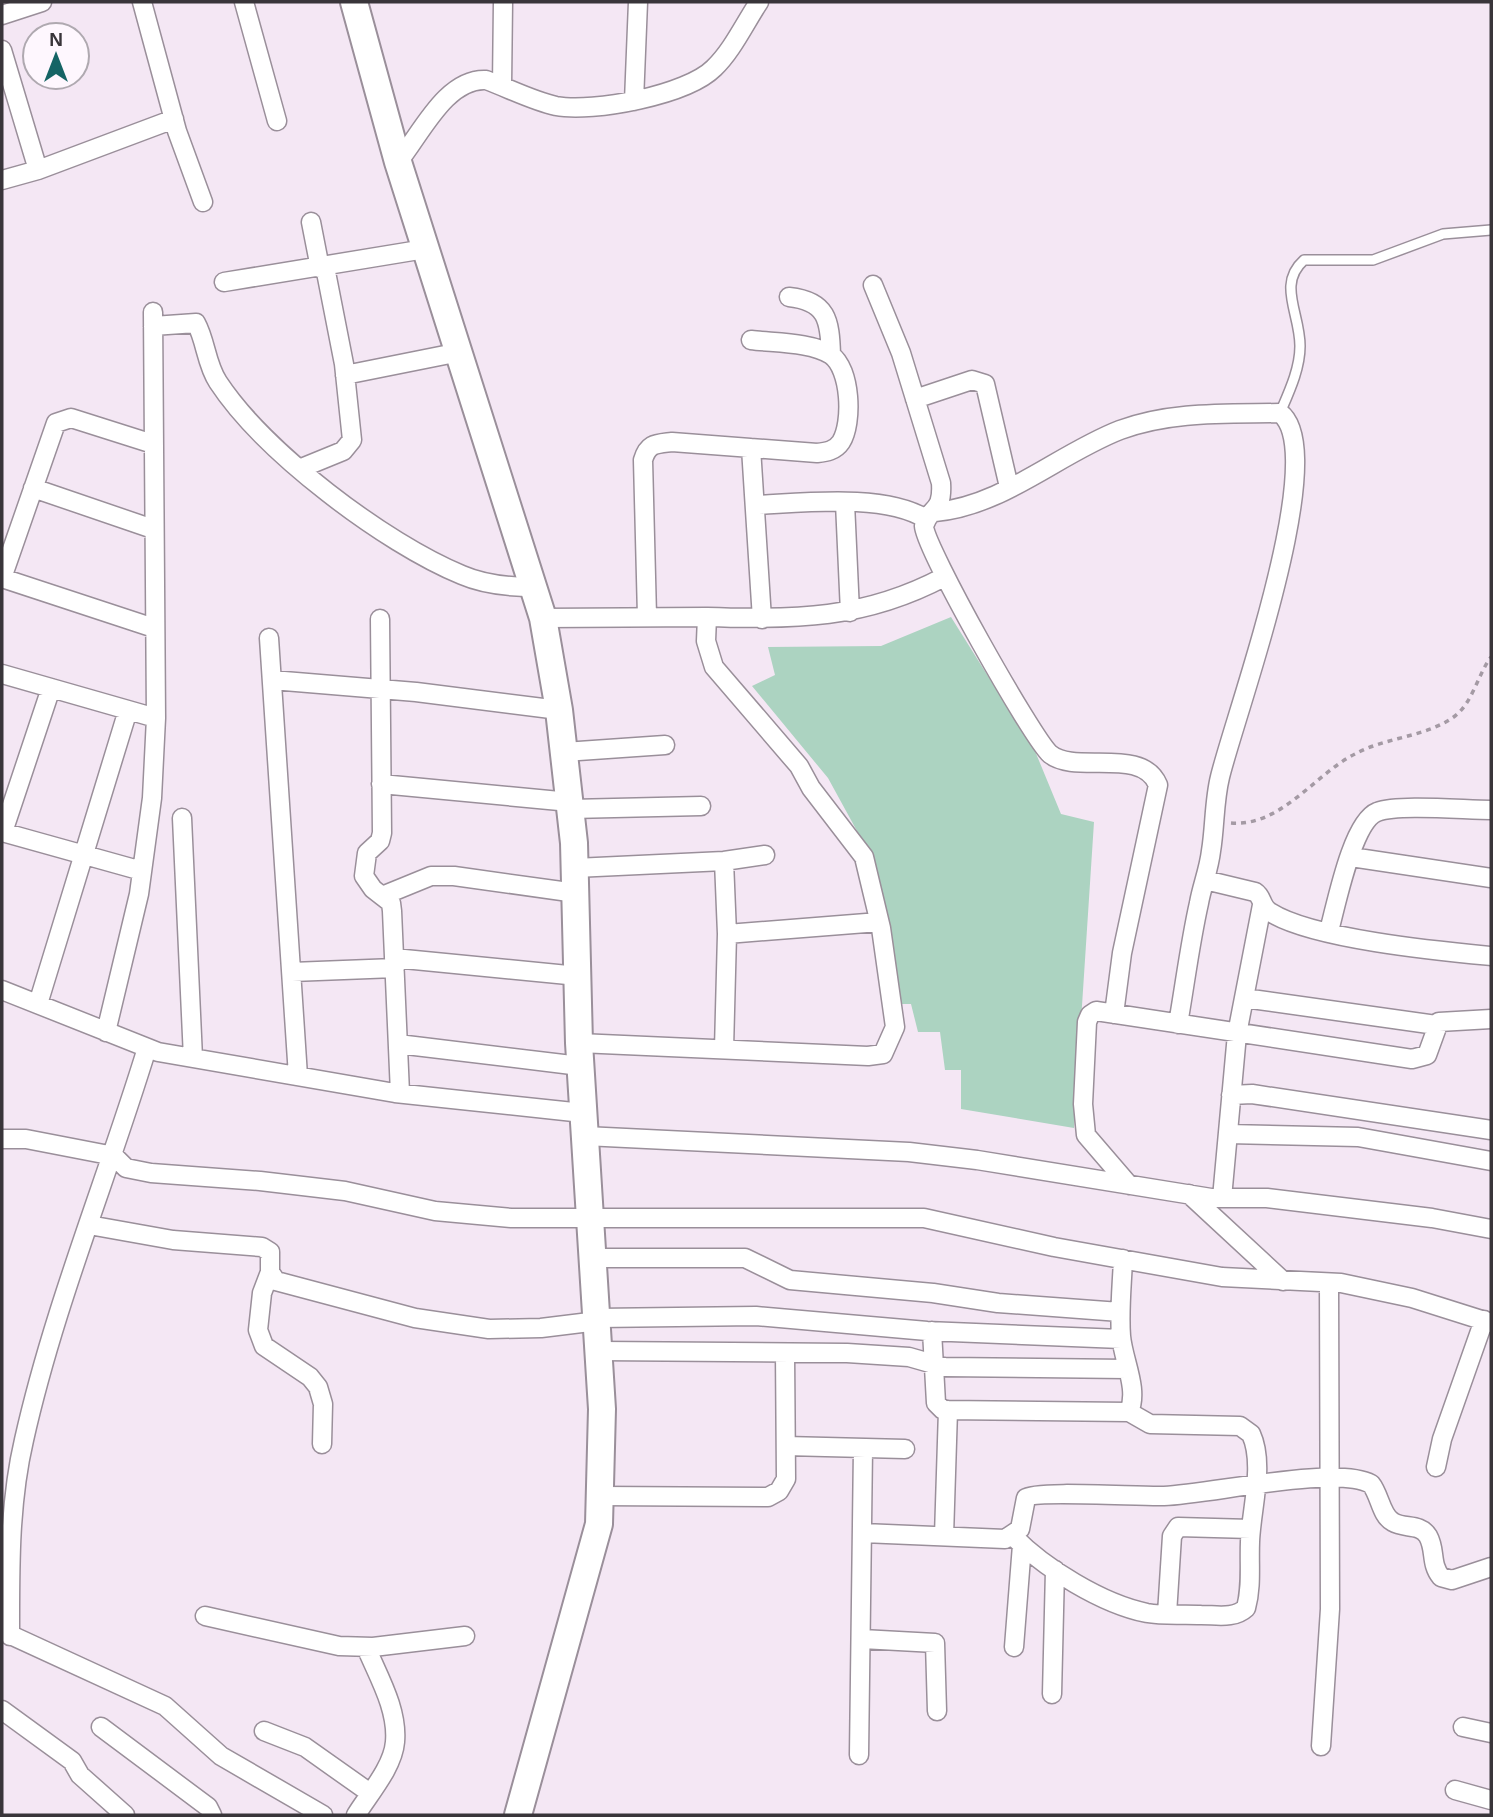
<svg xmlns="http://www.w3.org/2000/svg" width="1493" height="1817" font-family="Arial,sans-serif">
  <rect width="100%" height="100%" fill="#f4e7f4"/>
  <path fill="#acd3c1" d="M951 617 1035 751 1061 814 1094 822 1074 1128 961 1109V1070H945L940 1032H918L911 1004H901L869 853 828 778 752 686 775 675 768 647 881 646Z"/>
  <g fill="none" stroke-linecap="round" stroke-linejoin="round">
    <defs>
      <path id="service" d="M1280 413C1289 392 1300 369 1300 346 1300 313 1277 284 1304 260H1373L1443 234 1491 230"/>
      <path id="minor" d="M142 2 177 131 203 202
        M244 2 277 121
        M2 15 42 2
        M2 50 38 170
        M502 86 503 2
        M634 101 638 2
        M398 162C421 134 446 78 486 80 508 88 533 101 556 106 593 113 687 95 714 68 732 51 745 23 759 2
        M2 180 38 170 174 119
        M311 222 320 268
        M224 282 425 249
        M873 285 901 353 941 483C943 513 930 506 924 526 925 548 1032 738 1050 754 1075 775 1142 746 1158 785L1122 953 1114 1014
        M789 297C827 301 830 320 831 355
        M153 326 196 323C206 341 206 364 218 382 264 452 384 543 462 575 485 585 509 587 534 587
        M345 375 460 352
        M915 399 972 380 985 384 1009 487
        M153 444 71 418 56 423 2 578 154 628
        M751 448 762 619
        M299 469 343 451 352 440 344 364 325 267
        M33 488 153 529
        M845 503 850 612
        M755 505C802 503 885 493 926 519
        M935 512C1003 506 1058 454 1120 430 1171 411 1226 414 1280 413 1332 452 1234 718 1220 777 1214 801 1215 827 1211 851 1209 869 1202 886 1199 903 1190 943 1185 984 1178 1024
        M647 616 643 460C648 443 656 444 672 442L817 453C826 452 835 451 841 442 853 423 851 369 831 355 812 342 774 343 751 340
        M707 617C794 620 865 619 944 577
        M543 618 707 617 706 641 714 667 799 766 811 788 864 857 881 928 895 1027 883 1054 868 1056 579 1043
        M380 619 382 833 380 841 367 853 364 876 373 889 391 903 392 911 400 1093
        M269 638 298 1076
        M2 674 156 718
        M272 680 416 692 559 710
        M564 752 665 745
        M381 784 570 802
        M571 809 701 806
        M182 818 193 1058
        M2 832 142 871
        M3 832 51 688
        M1351 857 1491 878
        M724 861 727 934 724 1049
        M575 868 724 861 765 855
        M1205 880 1255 892C1263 897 1261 907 1270 912 1312 939 1439 951 1491 956
        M382 896 431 876H454L576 893
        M1329 931C1336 906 1352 822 1377 812 1399 804 1464 810 1491 810
        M727 934 879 922
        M394 958 578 976
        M292 972 395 968
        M2 990 158 1052 395 1093 583 1113
        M1244 998 1436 1025
        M38 1004 128 710
        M106 1032 139 894 152 798 156 718 153 312
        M398 1044 580 1066
        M1231 1095 1252 1094 1491 1130
        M1228 1134 1358 1137 1491 1161
        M585 1136 909 1152 977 1160 1211 1198H1267L1432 1218 1491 1229
        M2 1139H26L114 1156 126 1168 151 1173 260 1181 345 1191 435 1211 511 1218H924L1054 1247 1222 1277 1341 1283 1412 1298 1491 1323
        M1129 1185 1086 1135 1083 1104 1087 1022 1090 1015 1096 1011 1412 1059 1427 1055 1439 1022 1491 1019
        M1189 1194 1283 1281
        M1222 1198 1237 1034 1262 905
        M89 1225 173 1240 262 1247 270 1252V1272L276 1281 415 1318 489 1329 541 1328 598 1321
        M594 1258H745L790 1280 933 1293 998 1303 1120 1312
        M270 1272 262 1293 258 1330 264 1346 310 1377 318 1387 323 1404 322 1444
        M598 1318 756 1316 927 1331 1121 1339
        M932 1331 936 1403 943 1410 1129 1412C1139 1389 1123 1360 1121 1336 1119 1311 1122 1285 1123 1259
        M600 1351 847 1353 909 1357 944 1367 1127 1369
        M786 1446 905 1449
        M1436 1467 1442 1439 1484 1320
        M600 1496 768 1497 779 1491 786 1479 785 1353
        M863 1533 1005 1539 1020 1529 1026 1498C1036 1490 1142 1497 1164 1496 1212 1494 1335 1465 1371 1484 1380 1495 1381 1516 1393 1522 1404 1529 1420 1523 1428 1536 1436 1550 1430 1564 1441 1577L1452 1580 1491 1567
        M944 1536 948 1410
        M1013 1536C1044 1568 1102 1604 1147 1613 1164 1616 1183 1614 1201 1615 1217 1615 1234 1619 1246 1608 1252 1586 1249 1565 1250 1542 1251 1510 1265 1464 1251 1434L1240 1426 1150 1424 1129 1412
        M1167 1614 1172 1536 1178 1527 1251 1529
        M205 1616 339 1646 373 1647 465 1636
        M2 1631 165 1706 221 1756 323 1815
        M10 1636C10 1570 9 1504 24 1440 54 1306 107 1179 147 1048
        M862 1639 935 1643 937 1711
        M1014 1647 1022 1545
        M1052 1694 1055 1570
        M2 1710 72 1761 80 1775 125 1815
        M101 1727 208 1807 212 1815
        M1463 1727 1491 1733
        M264 1731 305 1747 370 1793
        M1321 1746 1330 1609 1329 1283
        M859 1755 863 1448
        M1455 1790 1491 1800
        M356 1815C369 1794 393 1767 395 1742 398 1709 378 1676 366 1647"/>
      <path id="secondary" d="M354 2 398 162 543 618 559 710 574 843 579 1043 602 1409 599 1524 518 1815"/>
    </defs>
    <use href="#service" stroke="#9a8f9a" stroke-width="12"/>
    <use href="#minor" stroke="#9a8f9a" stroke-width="21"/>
    <use href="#secondary" stroke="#9a8f9a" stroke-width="30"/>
    <path stroke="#a49aa4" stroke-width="3.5" stroke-dasharray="5 5" stroke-linecap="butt" d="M1231 823C1281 827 1315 774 1355 754 1386 737 1427 737 1455 716 1473 702 1478 674 1491 657"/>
    <use href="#service" stroke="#fff" stroke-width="9"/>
    <use href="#minor" stroke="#fff" stroke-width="18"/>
    <use href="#secondary" stroke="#fff" stroke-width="26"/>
  </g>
  <rect width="1493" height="1817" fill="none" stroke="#39353a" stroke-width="7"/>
  <g transform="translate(56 56)"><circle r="33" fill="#fef7fe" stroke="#afa9b0" stroke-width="2"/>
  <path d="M0-5L12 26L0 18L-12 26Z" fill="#156465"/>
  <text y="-10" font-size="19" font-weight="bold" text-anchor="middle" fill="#39353a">N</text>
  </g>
</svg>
